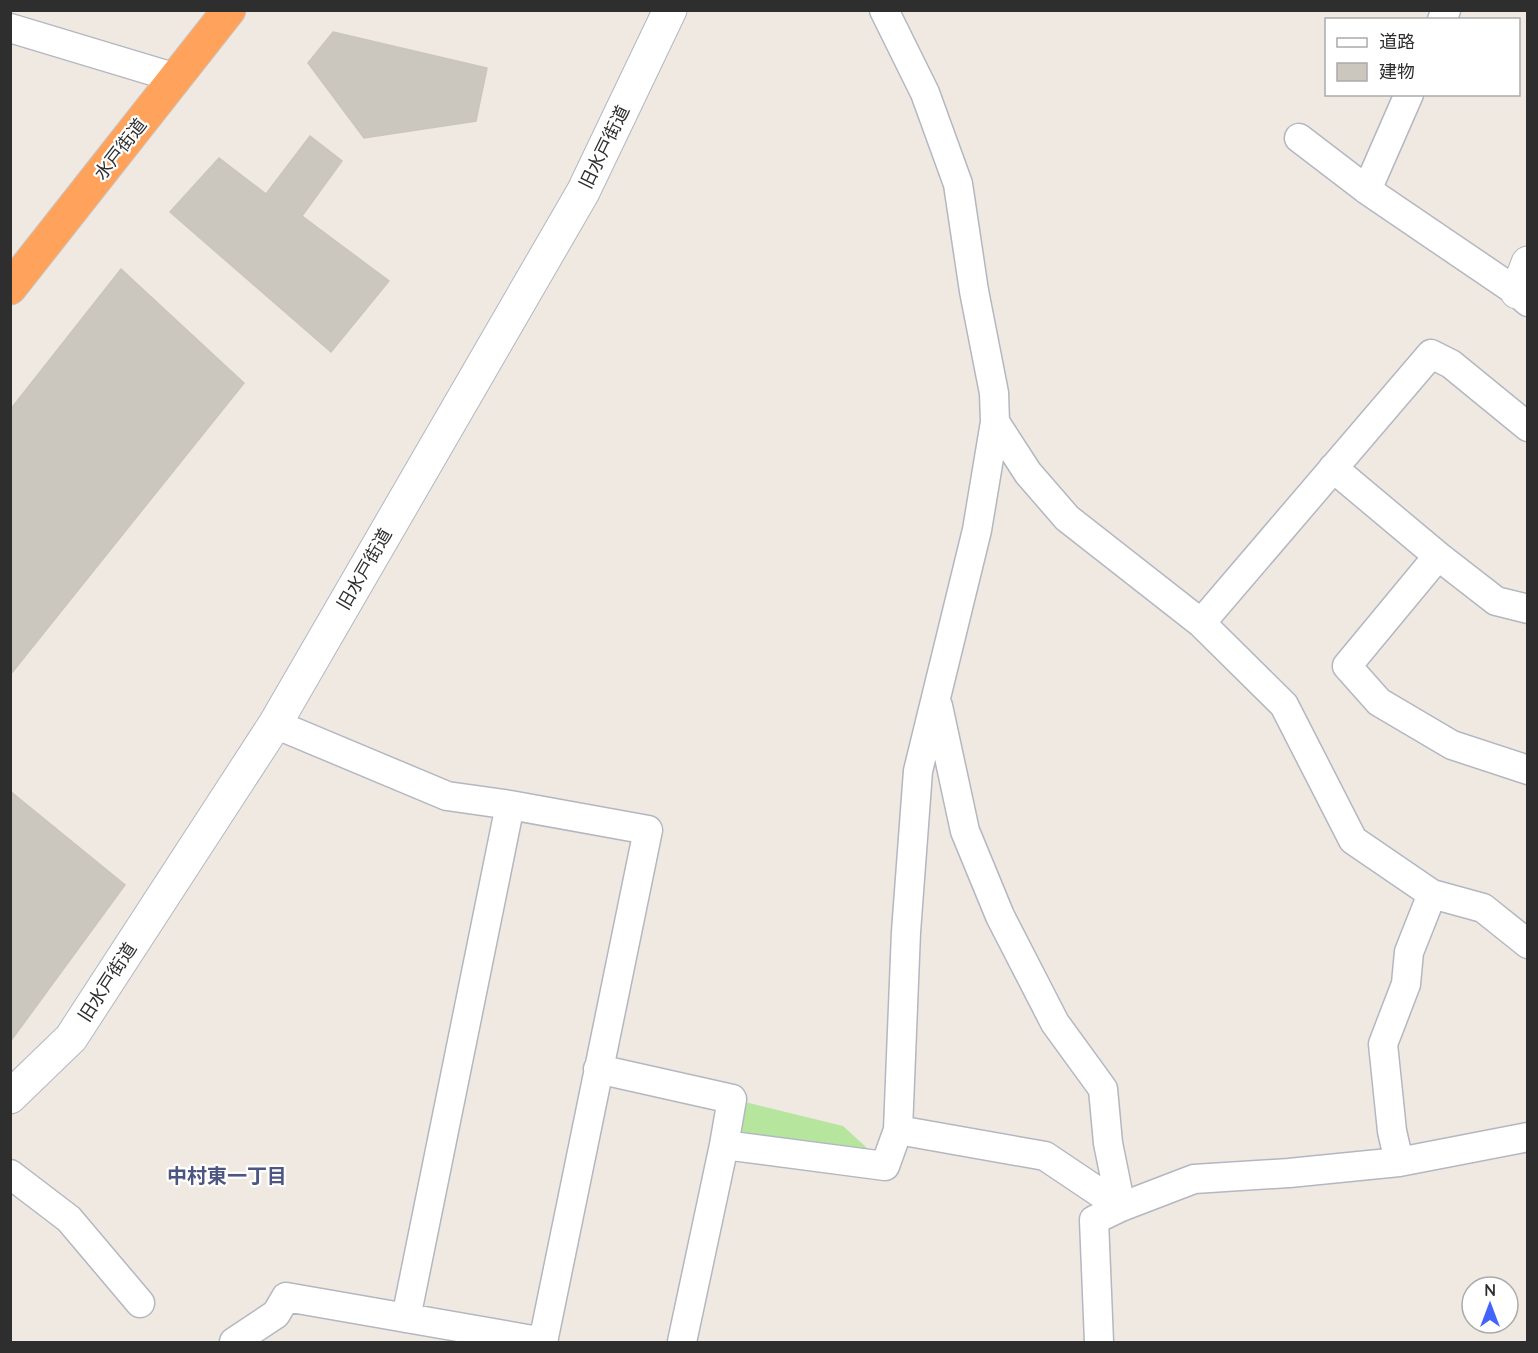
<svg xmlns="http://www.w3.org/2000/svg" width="1538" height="1353" font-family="Quicksand,'Noto Sans JP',sans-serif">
  <rect width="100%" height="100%" fill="#efe9e1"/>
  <path fill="#b6e59e" d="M741 1101 843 1126 879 1159 732 1140Z"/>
  <path fill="#cbc7bf" stroke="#cbc5ba" stroke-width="1.5" d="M333 32 487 68 476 121 364 138 308 63Z
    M310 136 342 161 302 216 389 281 331 352 170 212 219 158 266 194Z
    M121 269 244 383 10 675V410Z
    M10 791 125 885 10 1042Z"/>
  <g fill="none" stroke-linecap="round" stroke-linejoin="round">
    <defs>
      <path id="street" d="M884 10 925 93 958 184 974 291 994 393 995 422 977 530 918 771 906 932 898 1130
        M1442 20 1446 10
        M10 28 176 78
        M1409 94 1367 190 1517 292 1528 302
        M1299 138 1367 190
        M995 422 1028 473 1067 518 1201 623
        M1528 427 1451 364 1431 354 1201 623 1284 705 1353 840 1432 894 1483 908 1528 944
        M1333 468 1438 556 1496 601 1528 609
        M1438 556 1347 666 1379 702 1452 745 1528 770
        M938 706 965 831 1000 916 1055 1023 1103 1089 1108 1143 1121 1207
        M275 724 447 796 510 805 648 830 543 1342
        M598 1069 732 1099 724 1145 885 1166 898 1130 1045 1156 1121 1207
        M1399 1162 1392 1131 1383 1044 1406 984 1409 952 1432 894
        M10 1174 69 1219 140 1303
        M406 1318 510 805
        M234 1342 276 1314 286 1297 544 1342
        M682 1342 724 1145
        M1099 1342 1094 1220 1121 1207 1194 1179 1289 1173 1399 1162 1528 1137"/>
      <path id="secondary" d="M1517 292 1528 263
        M10 1097 71 1038 275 724 583 192 670 10"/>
      <path id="highway" d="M10 288 229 10"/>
    </defs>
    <use href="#street" stroke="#b4b7c1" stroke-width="31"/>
    <use href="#secondary" stroke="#b4b7c1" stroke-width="35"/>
    <use href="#highway" stroke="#c9c9c9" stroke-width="35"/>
    <use href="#street" stroke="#fff" stroke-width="28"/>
    <use href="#secondary" stroke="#fff" stroke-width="33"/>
    <use href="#highway" stroke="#ffa35c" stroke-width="33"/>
  </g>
  <g text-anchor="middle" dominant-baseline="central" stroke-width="4.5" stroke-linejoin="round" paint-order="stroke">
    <g font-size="18" fill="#2e2e2e" stroke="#fff">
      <text transform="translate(604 147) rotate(-64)">旧水戸街道</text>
      <text transform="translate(120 149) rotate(-52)">水戸街道</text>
      <text transform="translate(364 569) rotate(-60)">旧水戸街道</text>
      <text transform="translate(107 982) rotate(-57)">旧水戸街道</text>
    </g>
    <g font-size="20" font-weight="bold" fill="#4d5680" stroke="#fff">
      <text x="227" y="1175">中村東一丁目</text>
    </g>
  </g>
  <rect width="1538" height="1353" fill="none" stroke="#2e2e2e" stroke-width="24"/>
  <rect x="1325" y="18" width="195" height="78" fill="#ffffff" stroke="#ababab" stroke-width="1.5"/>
  <rect x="1337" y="38" width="30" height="9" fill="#ffffff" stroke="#ababab" stroke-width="1.5"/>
  <text x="1379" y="48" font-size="18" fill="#2e2e2e">道路</text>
  <rect x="1337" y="63" width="30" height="18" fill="#cbc7bf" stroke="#ababab" stroke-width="1.5"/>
  <text x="1379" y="78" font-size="18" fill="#2e2e2e">建物</text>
  <g transform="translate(1490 1305)"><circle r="28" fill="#ffffff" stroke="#ababab" stroke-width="1.5"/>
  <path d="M0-4.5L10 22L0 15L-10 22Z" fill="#4264fb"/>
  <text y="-9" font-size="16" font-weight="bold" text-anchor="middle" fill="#2e2e2e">N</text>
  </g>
</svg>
